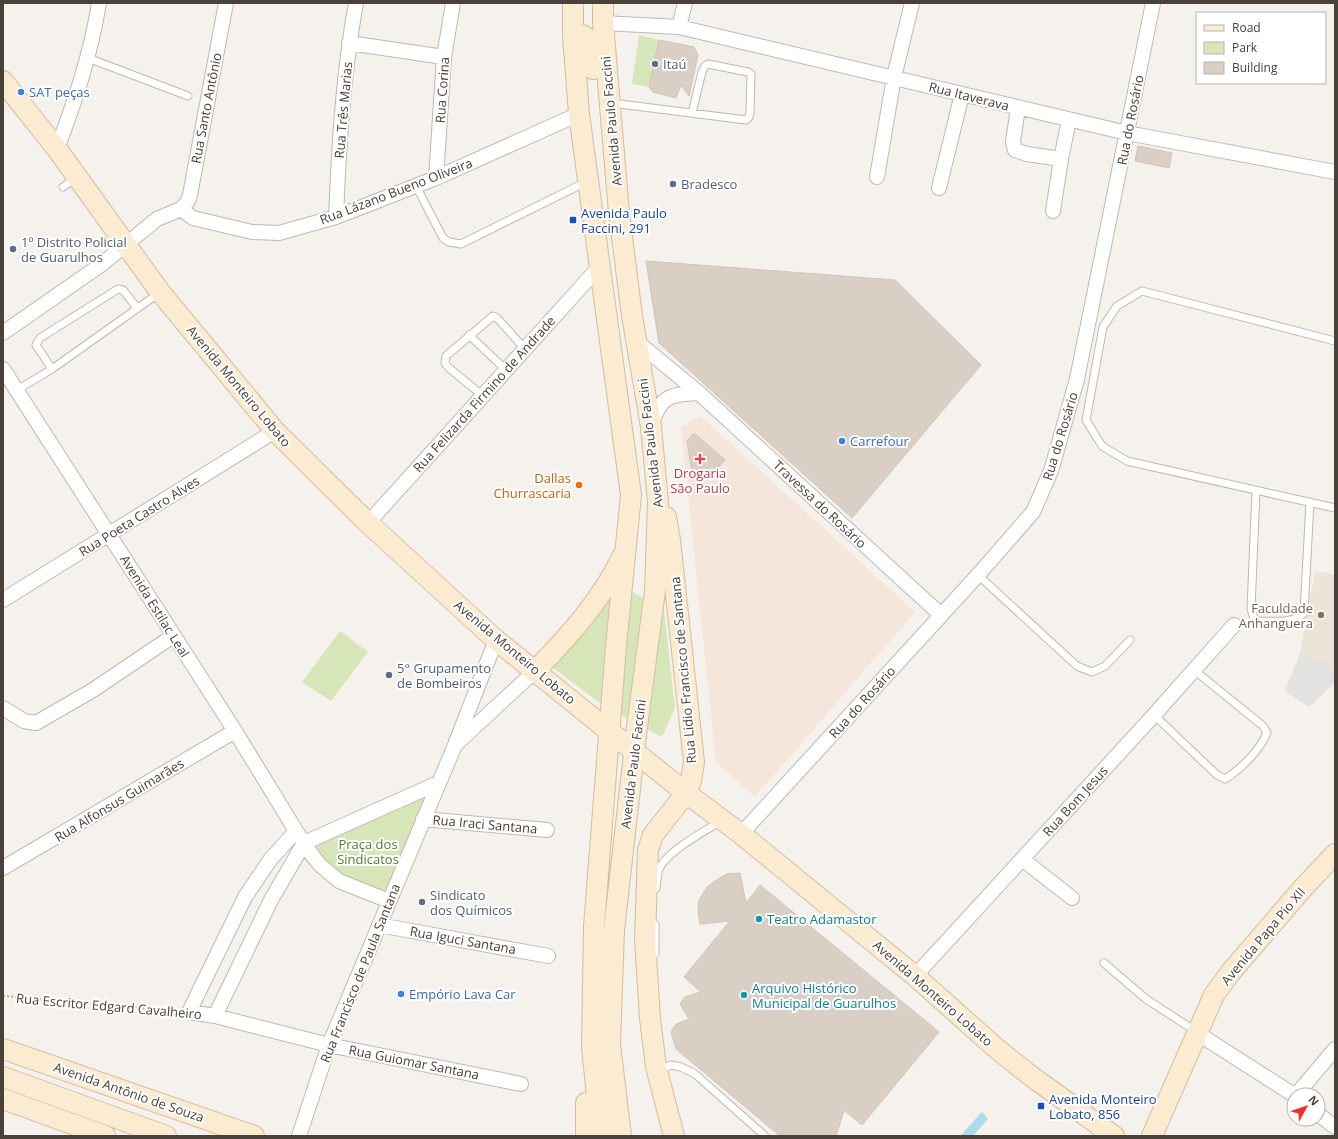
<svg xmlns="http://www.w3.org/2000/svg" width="1338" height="1139" font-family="'Open Sans',sans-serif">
  <rect width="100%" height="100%" fill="#f5f1ec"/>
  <path fill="#f4e6da" d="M701 416 915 612 755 797 716 762 681 427Z"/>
  <path fill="#ede4d8" d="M1315 571 1335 575V685L1333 684 1309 707 1285 691 1300 654Z"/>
  <path fill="#d7e6b9" d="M639 35 659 40 649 87 632 84Z
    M616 583 664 610 675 708 662 737 604 706 552 667 591 626Z
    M340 631 368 652 331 701 302 682Z
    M427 792 385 895 333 869 311 841Z"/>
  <path fill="#e4e2e0" d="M1300 654 1335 665V685L1333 684 1309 707 1285 691Z"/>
  <path fill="#aedaec" d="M982 1112 988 1119 973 1136H960Z"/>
  <path fill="#d9cfc5" stroke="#d0c3b6" d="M659 40 694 47 698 55 689 96 681 85 676 98 653 92 649 87Z
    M1138 146 1172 153 1169 168 1135 161Z
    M646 261 895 280 981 365 852 518 659 343Z
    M694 433 725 460 713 473 714 477 693 479 687 441Z
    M740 873 746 903 760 885 939 1032 862 1125 844 1110 836 1136H780L676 1049 671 1032 676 1024 689 1019 680 1004 685 997 701 992 684 977 730 921 700 924 698 912 699 900 707 887 718 879 727 874Z"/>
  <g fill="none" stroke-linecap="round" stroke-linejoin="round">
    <defs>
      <path id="lane" d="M88 58 188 96
        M612 103 746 120 749 117 750 112 751 74 748 72 708 64 705 66 702 72 692 113
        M416 186 443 238 449 242 461 244 586 182
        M63 187 77 177
        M469 335 506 370
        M1335 341 1142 291 1117 306 1103 327 1086 420 1102 446 1127 461 1335 508
        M52 369 36 345 40 338 118 289 123 290 137 308
        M17 390 52 369 159 293
        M483 396 449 368 445 363 446 356 493 316 497 318 525 349
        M1256 491 1251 609 1254 618 1258 621C1274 621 1293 624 1304 613L1310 502
        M978 575 1077 666 1092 672 1105 666 1130 640
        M1154 715 1217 775 1225 779C1241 769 1260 750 1267 733L1263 726 1194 670
        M656 888C657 882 657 875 659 869 666 852 705 831 721 821
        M655 924V954
        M1104 963 1146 999 1197 1032
        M658 1071 671 1065 681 1067 695 1074 765 1136"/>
      <path id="street" d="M603 23 679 27 1127 133 1335 172
        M679 27 685 3
        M349 43 444 57
        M1018 108 1013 142 1015 150 1027 154 1061 159 1053 211
        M57 149C75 101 91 54 99 3
        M1061 159 1069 120
        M877 177 894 77 912 3
        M436 178 444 57 453 3
        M939 188 962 94
        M181 209 193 218 252 232 279 233 336 217 436 178 579 114
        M181 209 188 201 190 195 226 3
        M336 217C339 146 343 74 356 3
        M3 333 102 264 157 219 181 209
        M636 341 699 393 941 615
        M3 369 235 731 296 831 312 855 320 865 339 881 389 901
        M651 426C661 395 669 395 699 393
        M368 523 600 266
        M3 600 275 431
        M3 708 24 721 36 723 93 690 173 636
        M456 742 496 640
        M423 819 547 830
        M296 831 270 860 245 897 189 1012 215 1016 329 1045 521 1084
        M741 834 978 575 1033 512 1051 471 1077 379 1153 3
        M304 843 438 783
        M1022 859 1072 898
        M3 868 235 731
        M379 925 548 956
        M915 976 1154 715 1234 625
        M215 1016 271 900 304 843
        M1197 1033 1294 1095
        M1296 1095 1335 1049
        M1318 1114 1335 1127
        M299 1136 329 1045 455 745 535 671"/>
      <path id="secondary" d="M573 3V36L579 114 631 495 616 646 594 926 592 1047 601 1136
        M603 3V23L619 213 632 316 651 427 658 503 655 591 637 727 614 930 610 1044 621 1136
        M573 36 582 35C595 41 592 57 593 69
        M3 81 57 149 160 292 275 431 368 523 496 640 686 793 741 834 915 976 997 1049 1031 1076 1114 1136
        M666 517 670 540 694 762 691 781 686 793 653 835 648 850 645 940 650 1018 656 1067 674 1136
        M535 671C569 636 601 601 622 557
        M3 1049 254 1136
        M3 1077 166 1136
        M3 1099 105 1136
        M586 1103V1136
        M1152 1136 1214 995 1230 973 1303 888 1335 854"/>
    </defs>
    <use href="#lane" stroke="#c0b8af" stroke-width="9"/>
    <use href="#street" stroke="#c0b8af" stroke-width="16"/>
    <use href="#secondary" stroke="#d1bea0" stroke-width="22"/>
    <path stroke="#c1b2a2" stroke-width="2.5" stroke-dasharray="2 2" stroke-linecap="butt" d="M3 996 177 1011"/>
    <use href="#lane" stroke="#fff" stroke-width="7"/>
    <use href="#street" stroke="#fff" stroke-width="14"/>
    <use href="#secondary" stroke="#fbebd0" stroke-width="20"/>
  </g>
  <g fill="#5c6f8a" stroke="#fff" stroke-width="1.5">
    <circle cx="655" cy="64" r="4"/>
    <circle cx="673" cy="184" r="4"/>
    <circle cx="13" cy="249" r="4"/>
    <circle cx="389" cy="675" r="4"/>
    <circle cx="422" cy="902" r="4"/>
  </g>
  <g fill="#3f7fe0" stroke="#fff" stroke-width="1.5">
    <circle cx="21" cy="92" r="4"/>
    <circle cx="842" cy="441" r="4"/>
    <circle cx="401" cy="994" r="4"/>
  </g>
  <g fill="#1a4fb4" stroke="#fff" stroke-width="1.5">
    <rect x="569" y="216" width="8" height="8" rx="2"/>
    <rect x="1037" y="1102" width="8" height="8" rx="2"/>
  </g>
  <path fill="#e0444e" stroke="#fff" stroke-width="1.5" d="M698 453h4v4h4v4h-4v4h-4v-4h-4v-4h4z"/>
  <circle fill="#e8710a" stroke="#fff" stroke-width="1.5" cx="579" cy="485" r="4"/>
  <circle fill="#8d6e63" stroke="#fff" stroke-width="1.5" cx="1321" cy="615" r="4"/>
  <g fill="#0f9aa8" stroke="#fff" stroke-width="1.5">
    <circle cx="759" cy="919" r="4"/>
    <circle cx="744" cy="995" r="4"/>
  </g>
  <g text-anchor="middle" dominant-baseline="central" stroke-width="4" stroke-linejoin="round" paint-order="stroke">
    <g font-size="13" fill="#4e5e75" stroke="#fff" text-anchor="start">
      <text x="663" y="64">Itaú</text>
      <text x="681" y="184">Bradesco</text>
      <text x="21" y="242">1º Distrito Policial<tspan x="21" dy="15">de Guarulhos</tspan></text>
      <text x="397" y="668">5° Grupamento<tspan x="397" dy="15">de Bombeiros</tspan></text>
      <text x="430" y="895">Sindicato<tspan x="430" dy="15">dos Químicos</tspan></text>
    </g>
    <g font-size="13" fill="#49413a" stroke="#fff">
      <text transform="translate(442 90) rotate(-86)">Rua Corina</text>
      <text transform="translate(969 96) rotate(14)">Rua Itaverava</text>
      <text transform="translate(206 108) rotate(-79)">Rua Santo Antônio</text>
      <text transform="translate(343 110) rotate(-85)">Rua Três Marias</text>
      <text transform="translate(1130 120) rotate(-79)">Rua do Rosário</text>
      <text transform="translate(611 121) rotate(-95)">Avenida Paulo Faccini</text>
      <text transform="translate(396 191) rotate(-21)">Rua Lázano Bueno Oliveira</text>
      <text transform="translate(239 386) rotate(50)">Avenida Monteiro Lobato</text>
      <text transform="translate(484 394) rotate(-48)">Rua Felizarda Firmino de Andrade</text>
      <text transform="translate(1060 436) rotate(-73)">Rua do Rosário</text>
      <text transform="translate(650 443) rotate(-97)">Avenida Paulo Faccini</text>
      <text transform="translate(820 504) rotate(43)">Travessa do Rosário</text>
      <text transform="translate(139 516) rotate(-32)">Rua Poeta Castro Alves</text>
      <text transform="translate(155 606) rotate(58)">Avenida Estilac Leal</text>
      <text transform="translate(515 652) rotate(40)">Avenida Monteiro Lobato</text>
      <text transform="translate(683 670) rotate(-95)">Rua Lidio Francisco de Santana</text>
      <text transform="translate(862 702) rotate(-48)">Rua do Rosário</text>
      <text transform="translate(633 764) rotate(-83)">Avenida Paulo Faccini</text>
      <text transform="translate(119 800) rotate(-31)">Rua Alfonsus Guimarães</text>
      <text transform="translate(1075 801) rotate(-48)">Rua Bom Jesus</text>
      <text transform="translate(485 824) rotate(5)">Rua Iraci Santana</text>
      <text transform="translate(1263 936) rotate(-50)">Avenida Papa Pio XII</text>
      <text transform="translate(463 940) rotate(10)">Rua Iguci Santana</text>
      <text transform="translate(360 973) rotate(-68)">Rua Francisco de Paula Santana</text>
      <text transform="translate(933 993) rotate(41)">Avenida Monteiro Lobato</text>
      <text transform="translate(109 1006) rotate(5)">Rua Escritor Edgard Cavalheiro</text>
      <text transform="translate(414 1062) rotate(11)">Rua Guiomar Santana</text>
      <text transform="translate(129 1092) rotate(19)">Avenida Antônio de Souza</text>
    </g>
    <g font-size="13" fill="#366cbe" stroke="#fff" text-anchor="start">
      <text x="29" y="92">SAT peças</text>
      <text x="850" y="441">Carrefour</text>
      <text x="409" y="994">Empório Lava Car</text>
    </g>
    <g font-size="13" fill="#164399" stroke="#fff" text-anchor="start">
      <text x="581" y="213">Avenida Paulo<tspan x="581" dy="15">Faccini, 291</tspan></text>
      <text x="1049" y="1099">Avenida Monteiro<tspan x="1049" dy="15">Lobato, 856</tspan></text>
    </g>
    <g font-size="13" fill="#be3a42" stroke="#fff">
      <text x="700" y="473">Drogaria<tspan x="700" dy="15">São Paulo</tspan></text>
    </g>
    <g font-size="13" fill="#c56008" stroke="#fff" text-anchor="end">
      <text x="571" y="478">Dallas<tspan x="571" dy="15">Churrascaria</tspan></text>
    </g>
    <g font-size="13" fill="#785e54" stroke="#fff" text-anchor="end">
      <text x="1313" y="608">Faculdade<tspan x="1313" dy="15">Anhanguera</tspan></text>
    </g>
    <g font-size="13" fill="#547831" stroke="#fff">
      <text x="368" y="844">Praça dos<tspan x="368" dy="15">Sindicatos</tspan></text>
    </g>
    <g font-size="13" fill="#0d838f" stroke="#fff" text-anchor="start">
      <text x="767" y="919">Teatro Adamastor</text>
      <text x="752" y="988">Arquivo Histórico<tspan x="752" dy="15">Municipal de Guarulhos</tspan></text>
    </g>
  </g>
  <rect width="1338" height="1139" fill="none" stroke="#49413a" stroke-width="8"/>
  <rect x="1196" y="12" width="130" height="72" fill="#ffffff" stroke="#b6b3b0"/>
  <rect x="1204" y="25" width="20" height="6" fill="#fbebd0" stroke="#b6b3b0"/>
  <text x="1232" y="32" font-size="12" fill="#49413a">Road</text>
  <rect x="1204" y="42" width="20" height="12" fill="#d7e6b9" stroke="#b6b3b0"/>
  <text x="1232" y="52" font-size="12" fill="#49413a">Park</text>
  <rect x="1204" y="62" width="20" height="12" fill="#d9cfc5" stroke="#b6b3b0"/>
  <text x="1232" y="72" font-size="12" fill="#49413a">Building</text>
  <g transform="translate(1306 1107) rotate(50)"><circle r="19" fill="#ffffff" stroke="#b6b3b0"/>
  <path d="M0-3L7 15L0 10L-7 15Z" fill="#ea332e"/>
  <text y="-6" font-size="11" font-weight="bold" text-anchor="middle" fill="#49413a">N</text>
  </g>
</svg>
